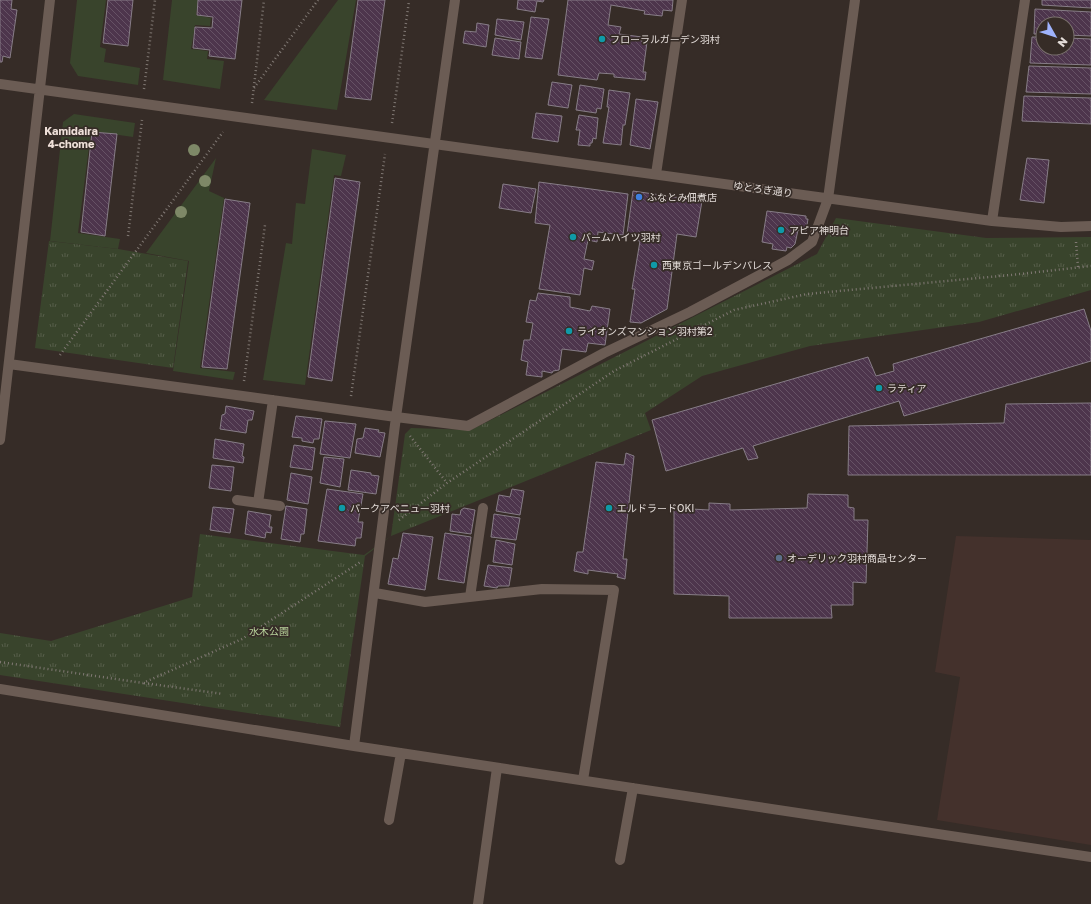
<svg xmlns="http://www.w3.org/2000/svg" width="1091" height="904" font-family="'Golos Text','Noto Sans JP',sans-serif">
  <defs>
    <pattern id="park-tufts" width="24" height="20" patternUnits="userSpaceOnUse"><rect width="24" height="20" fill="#39442c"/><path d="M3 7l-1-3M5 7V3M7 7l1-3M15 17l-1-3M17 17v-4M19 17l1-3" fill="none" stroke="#565e4a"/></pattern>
    <pattern id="building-back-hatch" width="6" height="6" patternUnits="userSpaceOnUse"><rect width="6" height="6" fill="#4d354c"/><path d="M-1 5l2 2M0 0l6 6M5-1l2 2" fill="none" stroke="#665265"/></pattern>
  </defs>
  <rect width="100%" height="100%" fill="#362c27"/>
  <path fill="#44312c" d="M956 536 1091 540V845L937 820 960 677 935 672Z"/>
  <path fill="#39442c" d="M77 0H106L100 47 106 49 104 62 140 68 138 85 78 76 70 63Z
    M172 0H198L196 15 211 18 210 26 195 25 191 49 208 51 207 59 224 61 220 89 163 80Z
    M338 0H356L337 110 264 100Z
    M74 114 135 123 133 137 91 131 78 233 120 239 118 249 50 241 63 122Z
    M312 149 346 155 341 176 334 175 305 385 263 380 286 243 292 244 296 203 305 204Z
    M216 158 209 191 224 198 200 368 235 372 233 380 173 371 189 261 146 253Z"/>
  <path fill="url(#park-tufts)" d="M836 218 986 238 1091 237V290L979 322 810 346 702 376 645 413 651 430 391 536 365 556 340 727 0 675V633L51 641 192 597 200 534 364 555 391 536 405 434 411 428 471 430 817 254Z
    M49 241 118 249 188 261 173 368 35 348Z"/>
  <path fill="url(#building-back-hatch)" stroke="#877d87" d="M0 0H12L11 9 17 10 10 58 3 56 2 62H0Z
    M108 0H133L128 46 103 43Z
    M198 0H242L235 59 209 56 210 50 193 48 195 27 212 28 213 17 197 15Z
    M358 0H385L371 100 345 97Z
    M518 0H544L543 2 537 1 535 12 517 9Z
    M568 0H673L672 11 663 10 662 16 644 14 645 11 611 5 608 25 621 27 619 34 642 37 641 41 647 42 643 72H646L645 80 614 77V74L599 73 597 80 558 75Z
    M1042 0H1091V8L1042 5Z
    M1035 9 1091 12V36L1067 35V24H1043V34H1034Z
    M531 17 549 19 542 59 525 57Z
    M497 19 524 22 521 40 495 35Z
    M477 23 489 25 486 47 463 43 465 31 476 32Z
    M1032 37H1043V48H1067V38L1091 39V65L1030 63Z
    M495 38 521 42 519 59 492 55Z
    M1029 66 1091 68V94L1026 92Z
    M552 82 572 85 568 108 548 105Z
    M580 85 604 89 601 109 597 108 596 113 576 110Z
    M609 90 630 93 625 125H623L621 145 603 143 609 107H607Z
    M1024 96 1091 98V124L1022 121Z
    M636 99 658 102 650 149 630 145Z
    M536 113 562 116 558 142 532 138Z
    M579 115 598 118 596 139 593 138 592 143H590V146L578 145 580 130H576Z
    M92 132 117 134 105 236 81 232Z
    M1027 158 1049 160 1044 203 1020 200Z
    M335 178 360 182 332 381 308 377Z
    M539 182 628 194 623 235 598 232 597 242 588 240 584 259 594 261 592 270 584 268 580 295 539 289 550 225 535 223Z
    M503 184 536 189 531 213 499 208Z
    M633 191 702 201 696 237 677 234 667 309 641 323 630 322 635 289H632L640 241 634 240V235L627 234Z
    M225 199 250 203 227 369 202 367Z
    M767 211 806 216V219H808L806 231 798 230 795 244 791 248 787 247 786 251 772 249 773 244 762 242Z
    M538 293 570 297V307L590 311 592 306 610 309 605 345 588 343 586 352 562 349 559 370 553 371 552 373 542 371V377L526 375 528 362 521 360 524 340H530L533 323 526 322 530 300 536 301Z
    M1084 309 1091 331V361L904 416 899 401 753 446 758 458 748 460 743 448 666 471 652 420 868 357 876 376 894 371 893 364Z
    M1091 403V475H848L849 426 1004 423 1006 404Z
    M226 406 254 411 252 420H248L246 433 220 429 222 415 225 414Z
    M296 416 322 419 319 439H314L313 443 302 441V438L292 437Z
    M325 421 356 424 350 458 320 454Z
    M365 428 379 430 378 432 385 433 380 457 355 453 357 439 363 438Z
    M215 439 244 444 242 456 244 457 243 463 213 458Z
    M294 445 315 448 312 470 290 467Z
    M626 453 634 456 623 559H627L625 579 617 577 618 574 588 570V574L574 571 577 552H583L596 462 624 465Z
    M324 457 344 459 340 487 320 483Z
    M212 465 234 467 231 491 209 488Z
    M351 470 371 473V475L379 476 376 494 348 490Z
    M291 473 312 477 308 504 287 500Z
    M327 489 363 494 358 522H363L361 538H356L355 546 318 541Z
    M512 489 524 491 520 515 496 511 499 495 510 497Z
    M808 494 848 495V507L854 508V520H868L866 583 853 582V605H831L832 618H729V596L674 594V508L709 510V503L730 504V510L807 508Z
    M286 506 307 509 304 534H301L300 542 281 539Z
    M213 507 234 509 230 533 210 530Z
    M464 508 475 510 471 534 450 531 452 514 460 515 461 510Z
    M248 511 271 515 269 527H272L271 533 266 532 265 538 245 534Z
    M494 514 520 518 516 540 491 537Z
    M403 533 433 537 425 590 388 584 393 558 398 559Z
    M445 533 471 537 464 583 438 579Z
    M496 540 515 544 512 565 493 562Z
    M488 565 512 568 509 586H498L497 588 484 586Z"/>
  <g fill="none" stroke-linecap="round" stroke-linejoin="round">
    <path stroke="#817974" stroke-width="2.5" stroke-dasharray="1 3" stroke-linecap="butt" d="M254 88 318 0
      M144 89 155 0
      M252 103 264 0
      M392 123 409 1
      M128 236 142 120
      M1076 242 1078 267
      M60 355 223 132
      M244 381 265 225
      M351 396 385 154
      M410 436 447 483
      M399 520 447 483 614 371 734 310 807 294 1011 275 1091 266
      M0 662 143 683 242 639 362 561
      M144 683 223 694"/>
    <path stroke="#6b5c54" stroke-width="10" d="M0 84 992 221 1061 227 1091 226
      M656 174 682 0
      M992 221 1025 0
      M9 364 396 417 468 426 604 353 690 312 788 260 812 242 828 199 855 0
      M0 440 50 0
      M237 500 280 506
      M258 503 273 400
      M375 593 425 602 542 589 614 590 583 780
      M470 597 483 508
      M0 689 354 746 1091 857
      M354 746 396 417 455 0
      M389 820 401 753
      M620 860 633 788
      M478 904 497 768"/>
  </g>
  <g fill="#7e8867">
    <circle cx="194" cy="150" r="6"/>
    <circle cx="205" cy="181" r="6"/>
    <circle cx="181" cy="212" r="6"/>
  </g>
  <g fill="#0f9aa8" stroke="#362c27" stroke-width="1.5">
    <circle cx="602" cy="39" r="4"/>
    <circle cx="781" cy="230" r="4"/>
    <circle cx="573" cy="237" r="4"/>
    <circle cx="654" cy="265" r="4"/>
    <circle cx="569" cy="331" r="4"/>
    <circle cx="879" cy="388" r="4"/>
    <circle cx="342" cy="508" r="4"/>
    <circle cx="609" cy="508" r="4"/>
  </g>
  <circle fill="#3f7fe0" stroke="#362c27" stroke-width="1.5" cx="639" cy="197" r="4"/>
  <circle fill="#5c6f8a" stroke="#362c27" stroke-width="1.5" cx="779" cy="558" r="4"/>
  <g text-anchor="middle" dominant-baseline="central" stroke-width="3.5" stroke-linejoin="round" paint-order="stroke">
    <g font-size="10" fill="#e3dcd8" stroke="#362c27" text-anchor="start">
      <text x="610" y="39">フローラルガーデン羽村</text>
      <text x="647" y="197">ふなとみ佃煮店</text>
      <text x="789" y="230">アピア神明台</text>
      <text x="581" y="237">バームハイツ羽村</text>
      <text x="662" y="265">西東京ゴールデンパレス</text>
      <text x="577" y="331">ライオンズマンション羽村第2</text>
      <text x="887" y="388">ラティア</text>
      <text x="350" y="508">パークアベニュー羽村</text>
      <text x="617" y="508">エルドラードOKI</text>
      <text x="787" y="558">オーデリック羽村商品センター</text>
    </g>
    <g font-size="10" fill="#e3dcd8" stroke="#362c27">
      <text transform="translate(763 189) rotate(8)">ゆとろぎ通り</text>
    </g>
    <g font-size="10" fill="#b8d39b" stroke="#362c27">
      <text x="269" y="631">水木公園</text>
    </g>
    <g font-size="11" font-weight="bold" fill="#efe0d9" stroke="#362c27">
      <text x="71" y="130">Kamidaira<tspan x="71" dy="13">4-chome</tspan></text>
    </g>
  </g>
  <g transform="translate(1055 36) rotate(129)"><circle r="19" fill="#362c27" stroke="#7b726e"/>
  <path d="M0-3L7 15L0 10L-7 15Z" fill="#9fb3fd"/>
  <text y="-6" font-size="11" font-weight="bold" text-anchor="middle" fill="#e3dcd8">N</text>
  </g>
</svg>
